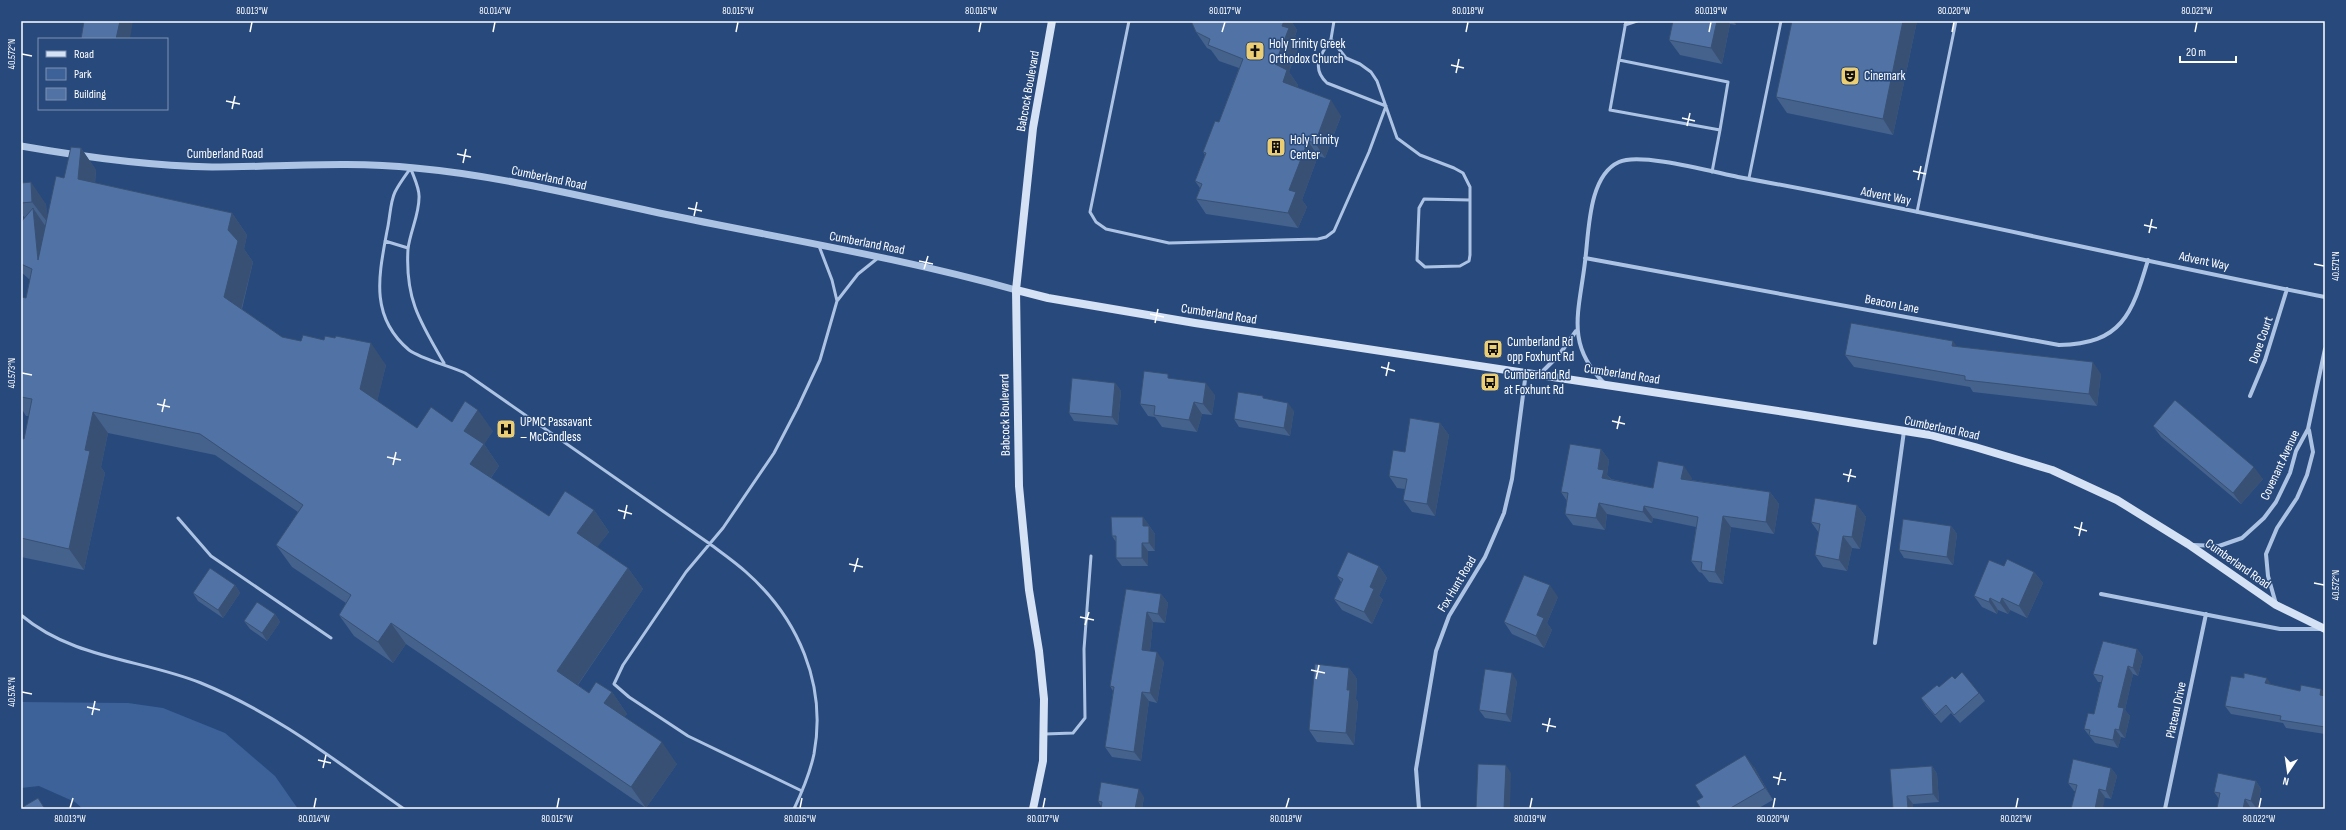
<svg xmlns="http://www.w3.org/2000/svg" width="2346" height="830" font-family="'Sofia Sans Condensed',sans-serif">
  <rect width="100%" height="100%" fill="#28497c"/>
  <path fill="#3c6299" d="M21 702 128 703 163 708 225 733 275 776 298 809H83L75 802 39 786 21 788Z"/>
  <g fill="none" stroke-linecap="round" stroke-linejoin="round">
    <path stroke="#adc3e4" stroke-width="3" d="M1129 21 1090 212 1096 222 1106 229 1169 243 1318 239 1326 237 1334 231 1369 152 1386 106 1327 83C1311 68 1320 55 1331 39
      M1334 21 1331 39 1346 58 1360 64 1371 72 1377 81 1397 138 1420 155 1454 168 1463 173 1470 187V255L1469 261 1460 266 1425 267 1417 260 1419 208 1424 199 1470 200
      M1626 21 1610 110 1720 130 1712 172
      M1625 25 1637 21
      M1619 60 1728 82 1720 130
      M410 169C405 176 399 184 395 192 390 202 390 219 387 231 379 275 369 316 409 350 421 359 450 366 465 373L710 544C722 553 735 562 746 572 798 618 827 684 814 754 810 773 802 792 794 809
      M411 169C414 178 420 189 419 198 419 215 410 232 408 249 405 299 420 322 444 363
      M1749 178 1781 21
      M21 212V231
      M1917 212 1956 21
      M385 241 408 248
      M837 301 858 274 878 258
      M178 518 211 556 331 638
      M21 615C73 659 141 659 201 683 277 714 337 762 404 809
      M1045 734 1073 733 1085 718 1084 649 1091 556
      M802 791 688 736 629 697 614 684 623 665 686 572 723 528 774 453 798 407 820 360 837 301 832 280 819 246"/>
    <path stroke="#adc3e4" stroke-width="4" d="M1585 258 2059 345C2122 344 2132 314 2148 260
      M1540 374 1559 355 1576 331
      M1604 383C1565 344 1579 312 1585 262 1589 232 1588 176 1619 162 1640 152 1713 172 1738 177 1935 212 2129 259 2325 297
      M2250 396 2265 360 2287 289
      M2193 545 2219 546 2242 538 2264 518 2276 502 2290 473 2296 451 2308 429 2325 349
      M2101 594 2280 629H2321
      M2276 604 2268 576 2266 554 2277 528 2297 498 2307 475 2313 452 2309 430
      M1875 643 1904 431
      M1419 809 1416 769 1436 651 1449 616 1485 557 1504 513 1512 479 1526 372
      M2165 809 2206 614"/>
    <path stroke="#adc3e4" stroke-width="7" d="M21 146C84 157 148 166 212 167 280 167 348 161 415 168 504 176 591 199 679 217 791 240 905 259 1016 290"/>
    <path stroke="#d5e1f4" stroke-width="8" d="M1016 290 1048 298 1195 323 1798 414 1930 435 1975 447 2052 470 2117 500 2188 544 2276 605 2325 629
      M1033 809 1043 761 1044 699 1039 651 1029 590 1019 486 1016 290 1033 128 1052 21"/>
  </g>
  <path fill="#45628d" d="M1191 21H1291L1297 30 1295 36 1300 43 1289 72 1298 85 1297 88 1341 116 1325 158 1318 156 1302 200 1307 207 1298 228 1206 214 1196 199 1200 188 1195 181 1205 155 1203 152 1219 122 1239 68 1219 61 1211 50 1207 48 1196 32Z
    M1673 21H1736V25L1730 24 1722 64 1680 55 1669 40Z
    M1792 21H1917L1893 135 1787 113 1776 97Z
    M81 148 96 170 95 183 232 213 247 235 244 249 253 262 242 309 282 337 386 365 377 401 417 428 452 422 493 431 484 444 499 466 491 478 549 516 594 510 609 532 597 547 628 568 643 589 578 685 589 693 612 692 627 714 624 717 677 764 646 808 406 644 393 663 354 636 339 615 346 603 292 567 276 545 298 512 215 455 108 433 101 467 105 473 84 570 21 557V438L24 439 29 416H26L21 408V297L26 298 30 280 21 272V222L25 218 21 213V183L46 204 47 219 64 178Z
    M1958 347 2101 374 2097 406 1973 392 1970 387 1854 367 1845 355Z
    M1171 378 1215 395 1212 415 1202 414 1197 432 1162 427 1155 417 1148 416 1140 404Z
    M1115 383 1121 391 1118 425 1074 421 1069 413Z
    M1265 399 1294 411 1290 436 1239 427 1234 419Z
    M1440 423 1449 435 1435 516 1412 512 1403 500 1405 489 1397 488 1389 476 1405 452Z
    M2153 426 2263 479 2241 504 2161 437Z
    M1601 449 1609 460 1607 475 1611 479 1653 488 1692 478 1691 480 1770 492 1779 504 1774 534 1731 527 1723 584 1709 582 1702 573 1699 572 1691 561 1696 527 1653 518 1652 523 1607 514 1605 530 1573 525 1565 514 1567 501 1561 492Z
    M1857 505 1866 517 1860 549 1852 548 1847 571 1823 567 1815 555 1819 533 1811 522Z
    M1143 517 1155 534V551H1148V566H1122L1116 558V542L1112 536Z
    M1951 526 1957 534 1953 565 1904 558 1899 550Z
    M1379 566 1387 578 1379 596 1383 600 1372 624 1342 610 1334 599 1341 582 1337 576Z
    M2004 566 2034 572 2043 583 2027 618 2010 610 2008 614 1998 610 1997 614 1982 607 1974 596Z
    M235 585 240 593 223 618 198 601 193 593Z
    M1126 589 1161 594 1168 603 1165 623 1153 622 1150 651 1164 662 1157 703 1149 701 1141 761 1112 757 1105 747 1113 691 1110 686Z
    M1558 597 1547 623 1552 630 1544 648 1512 634 1504 622Z
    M275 614 280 622 267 641 250 629 244 621Z
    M2137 649 2143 657 2138 676 2133 674 2125 710 2130 716 2125 738 2121 737 2118 748 2095 743 2084 729 2094 714 2101 682H2098L2093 674Z
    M1349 668 1357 679 1356 699 1358 702 1354 745 1317 742 1309 730Z
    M1955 679 1979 693 1985 701 1960 723 1951 713 1941 723 1926 706 1921 698 1939 687Z
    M1517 681 1511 722 1485 718 1479 710Z
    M2272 685 2300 691 2321 689 2325 694V734L2286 728 2283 723 2231 714 2225 706Z
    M1932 766 1937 774 1939 802 1913 804V809H1893Z
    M1754 767 1773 800 1757 809H1701Z
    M2111 768 2117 776 2111 799 2074 791 2068 783Z
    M2256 781 2261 789 2257 809 2250 807V809H2218L2217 808 2219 799 2214 792Z
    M1144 797 1142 809H1101V806L1098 801Z"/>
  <path fill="#385073" d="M120 21H133L130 39H116Z
    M1284 21H1291L1297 30 1295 36 1300 43 1289 72 1298 85 1294 98 1283 82 1275 64 1282 26Z
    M1717 21H1728L1730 24 1722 64 1711 48Z
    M1733 21H1736V25Z
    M1903 21H1917L1893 135 1883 119Z
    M1331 100 1341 116 1325 158 1315 143Z
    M1308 141 1318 156 1302 200 1307 207 1298 228 1288 213 1289 190Z
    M81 148 96 170 93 200 78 179Z
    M31 182 46 204 48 223 32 202Z
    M33 208 48 230 38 260Z
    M232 213 247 235 244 249 253 262 239 318 224 297 228 230Z
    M1953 341 1962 353 1952 346Z
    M371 343 386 365 375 411 360 389Z
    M2093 362 2101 374 2097 406 2089 394Z
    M1115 383 1121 391 1118 425 1112 417Z
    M1206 383 1215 395 1212 415 1203 404Z
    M1194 402 1202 414 1197 432 1189 420Z
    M1288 403 1294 411 1290 436 1284 428Z
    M478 410 493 431 479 452 464 431Z
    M93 412 108 433 101 467 105 473 84 570 69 549 85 450Z
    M1440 423 1449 435 1435 516 1427 504Z
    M484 444 499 466 485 486 470 464Z
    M1601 449 1609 460 1607 475 1612 481 1602 478 1598 469Z
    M1684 466 1692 478 1689 491 1681 479Z
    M2254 467 2263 479 2241 504 2233 493Z
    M1770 492 1779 504 1774 534 1766 522Z
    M1599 503 1607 514 1605 530 1596 518Z
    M1857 505 1866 517 1860 549 1852 537Z
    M1644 506 1653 518 1652 523 1643 512Z
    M594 510 609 532 592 554 577 533Z
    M1723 516 1731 527 1723 584 1715 572Z
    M1143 517 1149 525V534L1143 526Z
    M1149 526 1155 534V551L1149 543Z
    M1951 526 1957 534 1953 565 1947 557Z
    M1843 536 1852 548 1847 571 1839 560Z
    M1142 543 1148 551V566L1142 558Z
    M1379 566 1387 578 1379 596 1383 600 1372 624 1364 612 1370 587Z
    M628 568 643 589 572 693 557 671Z
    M2034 572 2043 583 2027 618 2019 606Z
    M235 585 240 593 223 618 218 610Z
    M1550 585 1558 597 1547 623 1552 630 1544 648 1536 636 1537 615Z
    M1161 594 1168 603 1165 623 1158 614Z
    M1990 598 1998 610 1997 614 1989 602Z
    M2002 598 2010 610 2008 614 2000 603Z
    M1147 612 1153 622 1149 660 1142 650Z
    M275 614 280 622 267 641 262 633Z
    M391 623 406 644 393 663 378 642Z
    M2137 649 2143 657 2138 676 2133 668Z
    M1157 652 1164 662 1157 703 1150 693Z
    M2128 666 2133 674 2125 710 2130 716 2125 738 2119 730 2118 707Z
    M1349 668 1357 679 1356 699 1358 702 1354 745 1346 733 1347 690Z
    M1512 673 1517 681 1511 722 1506 714Z
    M2267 678 2272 686 2265 683Z
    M2321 689 2325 694V701L2320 695Z
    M612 692 627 714 619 725 604 703Z
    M1142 692 1149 701 1141 761 1134 752Z
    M2115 729 2121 737 2118 748 2113 740Z
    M662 742 677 764 646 808 631 787Z
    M1745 755 1754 767 1773 800 1765 788Z
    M1506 765 1511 773 1510 809H1504Z
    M1932 766 1937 774 1939 802 1933 794Z
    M2111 768 2117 776 2111 799 2106 791Z
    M2256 781 2261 789 2257 809 2251 801Z
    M1139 789 1144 797 1142 809H1135Z
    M2099 789 2105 797 2103 809H2095Z
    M1907 796 1913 804V809H1908Z
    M2245 799 2250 807V809H2243Z"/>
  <path fill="#5072a4" stroke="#385073" d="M84 21H120L116 39H81Z
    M1191 21H1284L1282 26 1289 28 1275 64 1287 70 1283 82 1331 100 1315 143 1308 141 1289 190 1296 192 1288 213 1196 199 1202 184 1195 181 1206 153 1203 152 1215 121 1219 122 1243 59 1208 45 1210 39 1196 32Z
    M1673 21H1717L1711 48 1669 40Z
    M1792 21H1903L1883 119 1776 97Z
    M71 147 81 148 78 179 232 213 228 230 238 241 224 297 282 337 301 341 303 335 324 340 325 336 335 338 336 336 371 343 360 389 417 428 431 407 452 422 465 401 478 410 464 431 484 444 470 464 549 516 565 491 594 510 577 533 628 568 557 671 589 693 596 682 612 692 604 703 662 742 631 787 391 623 378 642 339 615 351 595 276 545 303 505 200 434 93 412 85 450 90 451 69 549 21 538V438L24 439 32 399 21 397V297L26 298 32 269 21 264V222L33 208 38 260 56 176 64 178Z
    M31 182 32 202 21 203V183Z
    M1851 323 1953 341 1952 346 2093 362 2089 394 1965 380V376L1845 355Z
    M1144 371 1168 374V378L1206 383 1203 404 1194 402 1189 420 1154 415 1155 406 1140 404Z
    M1072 378 1115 383 1112 417 1069 413Z
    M1238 392 1263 396V398L1288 403 1284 428 1234 419Z
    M2175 400 2254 467 2233 493 2153 426Z
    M1410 418 1440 423 1427 504 1403 500 1407 479 1389 476 1393 450 1405 452Z
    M1570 444 1601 449 1598 469 1604 470 1602 478 1653 488 1658 461 1684 466 1681 479 1770 492 1766 522 1723 516 1715 572 1701 570 1702 562 1691 561 1698 517 1644 506 1643 512 1599 503 1596 518 1565 514 1568 493 1561 492Z
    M1815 498 1857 505 1852 537 1843 536 1839 560 1815 555 1820 524 1811 522Z
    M1111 517H1143V526H1149V543H1142V558H1116V536H1112Z
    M1903 519 1951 526 1947 557 1899 550Z
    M1348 552 1379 566 1370 587 1374 589 1364 612 1334 599 1343 579 1337 576Z
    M2007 559 2034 572 2019 606 2002 598 2000 603 1990 598 1989 602 1974 596 1989 560 2004 566Z
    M210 568 235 585 218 610 193 593Z
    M1524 575 1550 585 1537 615 1544 618 1536 636 1504 622Z
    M1126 589 1161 594 1158 614 1147 612 1142 650 1157 652 1150 693 1142 692 1134 752 1105 747 1114 687 1110 686Z
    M257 602 275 614 262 633 244 621Z
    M2103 641 2137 649 2133 668 2128 666 2118 707 2124 708 2119 730 2115 729 2113 740 2089 735 2090 730 2084 729 2088 713 2094 714 2103 676 2093 674Z
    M1315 664 1349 668 1347 690H1350L1346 733 1309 730Z
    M1485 669 1512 673 1506 714 1479 710Z
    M1962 672 1979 693 1954 715 1946 705 1935 715 1921 698 1937 685 1939 687 1952 676 1955 679Z
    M2244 673 2267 678 2265 683 2300 691 2301 685 2321 689 2320 695 2325 696V727L2280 720 2281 716 2225 706 2231 676 2244 678Z
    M1745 755 1765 788 1729 809H1701L1696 801 1703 797 1695 785Z
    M2073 759 2111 768 2106 791 2099 789 2095 809H2071L2077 785 2068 783Z
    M1478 764 1506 765 1504 809 1476 808Z
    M1932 766 1933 794 1907 796 1908 809H1893L1890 769Z
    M2218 773 2256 781 2251 801 2245 799 2243 809H2223L2217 808 2220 793 2214 792Z
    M1101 782 1139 789 1135 809 1130 808V809H1101L1102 802 1098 801Z
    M38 798 45 809H21V808Z"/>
  <path fill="none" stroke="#fff" stroke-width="1.5" d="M250 32 252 22M493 32 495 22M736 32 738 22M979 32 981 22M1222 32 1225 22M1466 32 1468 22M1709 32 1711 22M1952 32 1954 22M2195 32 2197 22M22 54 32 56M1451 65 1464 68M1456 73 1459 59M226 101 240 104M232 109 235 96M1682 118 1695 121M1687 126 1690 113M457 154 471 157M463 163 466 149M1913 171 1926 174M1918 180 1921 166M688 208 702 211M694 216 697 202M2144 225 2157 228M2149 233 2152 219M919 261 933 264M2314 264 2324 266M924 269 928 256M1150 314 1164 317M1155 323 1158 309M1381 367 1395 371M22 373 32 375M1386 376 1389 362M157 404 170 407M162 412 165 399M1612 421 1625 424M1617 429 1620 416M387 457 401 460M393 465 396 452M1843 474 1856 477M1848 482 1851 469M618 510 632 514M624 519 627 505M2074 527 2087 531M2079 536 2082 522M849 564 863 567M854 572 858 558M2314 583 2324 585M1080 617 1094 620M1085 625 1089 612M1311 670 1325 673M1316 679 1319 665M22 692 32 694M87 707 100 710M92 715 95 701M1542 724 1556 727M1547 732 1550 718M318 760 331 763M323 768 326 755M1773 777 1786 780M1778 785 1781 772M70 808 73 798M314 808 316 798M557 808 559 798M800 808 802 798M1043 808 1045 798M1286 808 1289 798M1530 808 1532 798M1773 808 1775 798M2016 808 2018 798M2259 808 2261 798"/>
  <defs>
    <symbol id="church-square" viewBox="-11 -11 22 22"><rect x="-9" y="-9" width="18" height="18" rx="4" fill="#ebce73" stroke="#28497c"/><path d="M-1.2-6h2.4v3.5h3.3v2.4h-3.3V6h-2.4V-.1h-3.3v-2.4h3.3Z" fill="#111"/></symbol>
    <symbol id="theatre-square" viewBox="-11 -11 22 22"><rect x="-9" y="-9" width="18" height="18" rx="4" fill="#ebce73" stroke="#28497c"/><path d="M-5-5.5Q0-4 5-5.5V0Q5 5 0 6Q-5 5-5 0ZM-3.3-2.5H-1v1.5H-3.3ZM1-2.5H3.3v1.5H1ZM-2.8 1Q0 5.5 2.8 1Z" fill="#111"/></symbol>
    <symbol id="building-square" viewBox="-11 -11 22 22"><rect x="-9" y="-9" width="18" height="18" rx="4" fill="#ebce73" stroke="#28497c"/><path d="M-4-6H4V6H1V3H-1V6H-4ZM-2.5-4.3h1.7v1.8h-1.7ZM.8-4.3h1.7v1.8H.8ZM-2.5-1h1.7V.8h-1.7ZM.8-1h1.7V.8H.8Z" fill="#111"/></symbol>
    <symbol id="bus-square" viewBox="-11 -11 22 22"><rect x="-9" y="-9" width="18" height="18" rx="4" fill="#ebce73" stroke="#28497c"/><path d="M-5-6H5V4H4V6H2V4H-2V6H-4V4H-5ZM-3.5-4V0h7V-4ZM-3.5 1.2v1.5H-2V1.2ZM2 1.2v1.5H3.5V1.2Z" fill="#111"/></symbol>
    <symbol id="hospital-square" viewBox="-11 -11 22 22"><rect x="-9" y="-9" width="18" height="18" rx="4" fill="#ebce73" stroke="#28497c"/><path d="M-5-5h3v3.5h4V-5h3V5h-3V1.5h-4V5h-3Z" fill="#111"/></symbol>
  </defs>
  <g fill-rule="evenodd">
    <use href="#church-square" x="1244" y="40" width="22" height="22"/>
    <use href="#theatre-square" x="1839" y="65" width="22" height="22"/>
    <use href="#building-square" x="1265" y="136" width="22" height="22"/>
    <use href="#bus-square" x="1482" y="338" width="22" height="22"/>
    <use href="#bus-square" x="1479" y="371" width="22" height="22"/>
    <use href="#hospital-square" x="495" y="418" width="22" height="22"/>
  </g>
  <g text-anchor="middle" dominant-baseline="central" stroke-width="3" stroke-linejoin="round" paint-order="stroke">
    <g font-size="13" fill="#fff" stroke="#28497c" text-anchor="start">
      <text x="1269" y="44">Holy Trinity Greek<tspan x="1269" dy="15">Orthodox Church</tspan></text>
      <text x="1864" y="76">Cinemark</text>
      <text x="1290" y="140">Holy Trinity<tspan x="1290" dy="15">Center</tspan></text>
      <text x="1507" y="342">Cumberland Rd<tspan x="1507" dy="15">opp Foxhunt Rd</tspan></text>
      <text x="1504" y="375">Cumberland Rd<tspan x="1504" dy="15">at Foxhunt Rd</tspan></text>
      <text x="520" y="422">UPMC Passavant<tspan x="520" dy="15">– McCandless</tspan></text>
    </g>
    <g font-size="13" fill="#fff" stroke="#28497c">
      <text transform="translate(1028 91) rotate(-80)">Babcock Boulevard</text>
      <text x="225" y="154">Cumberland Road</text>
      <text transform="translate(549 178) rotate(12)">Cumberland Road</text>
      <text transform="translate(1886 196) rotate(11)">Advent Way</text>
      <text transform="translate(867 243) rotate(11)">Cumberland Road</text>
      <text transform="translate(2204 261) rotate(12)">Advent Way</text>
      <text transform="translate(1892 304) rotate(11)">Beacon Lane</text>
      <text transform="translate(1219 314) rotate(9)">Cumberland Road</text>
      <text transform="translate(2261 340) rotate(-71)">Dove Court</text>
      <text transform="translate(1622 374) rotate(9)">Cumberland Road</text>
      <text transform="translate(1005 415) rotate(-91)">Babcock Boulevard</text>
      <text transform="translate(1942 428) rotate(12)">Cumberland Road</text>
      <text transform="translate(2280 465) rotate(-65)">Covenant Avenue</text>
      <text transform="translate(2238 564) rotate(35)">Cumberland Road</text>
      <text transform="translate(1457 584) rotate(-59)">Fox Hunt Road</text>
      <text transform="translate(2176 710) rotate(-78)">Plateau Drive</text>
    </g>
  </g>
  <rect width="2346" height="830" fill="none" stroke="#28497c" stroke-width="44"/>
  <rect x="38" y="38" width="130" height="72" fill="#28497c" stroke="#7e92b0"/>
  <rect x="46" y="51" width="20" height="6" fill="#d5e1f4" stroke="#7e92b0"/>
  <text x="74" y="58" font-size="12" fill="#ffffff">Road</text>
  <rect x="46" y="68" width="20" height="12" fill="#3c6299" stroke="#7e92b0"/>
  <text x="74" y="78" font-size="12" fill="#ffffff">Park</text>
  <rect x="46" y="88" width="20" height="12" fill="#5072a4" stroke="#7e92b0"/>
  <text x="74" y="98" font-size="12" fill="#ffffff">Building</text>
  <g transform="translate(2288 772) rotate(193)" stroke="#28497c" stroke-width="3" paint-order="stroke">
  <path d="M0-3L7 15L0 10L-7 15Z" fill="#ffffff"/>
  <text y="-6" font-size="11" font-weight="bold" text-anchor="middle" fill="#ffffff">N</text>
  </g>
  <path d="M2180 56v6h56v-6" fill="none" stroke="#ffffff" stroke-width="2"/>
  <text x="2186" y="56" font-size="12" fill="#ffffff" stroke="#28497c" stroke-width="3" paint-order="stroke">20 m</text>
  <rect x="22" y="22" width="2302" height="786" fill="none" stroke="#fff" stroke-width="1.5"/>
  <g font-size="10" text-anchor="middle" fill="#fff">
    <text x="252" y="14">80.013°W</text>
    <text x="495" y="14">80.014°W</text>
    <text x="738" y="14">80.015°W</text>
    <text x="981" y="14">80.016°W</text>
    <text x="1225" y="14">80.017°W</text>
    <text x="1468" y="14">80.018°W</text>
    <text x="1711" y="14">80.019°W</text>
    <text x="1954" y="14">80.020°W</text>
    <text x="2197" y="14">80.021°W</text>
    <text transform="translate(11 54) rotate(-90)" y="4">40.572°N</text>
    <text transform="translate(2335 266) rotate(-90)" y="4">40.571°N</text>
    <text transform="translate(11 373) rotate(-90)" y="4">40.573°N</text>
    <text transform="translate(2335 585) rotate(-90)" y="4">40.572°N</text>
    <text transform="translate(11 692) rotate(-90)" y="4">40.574°N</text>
    <text x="70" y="822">80.013°W</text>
    <text x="314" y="822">80.014°W</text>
    <text x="557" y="822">80.015°W</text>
    <text x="800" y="822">80.016°W</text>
    <text x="1043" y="822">80.017°W</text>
    <text x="1286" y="822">80.018°W</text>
    <text x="1530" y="822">80.019°W</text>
    <text x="1773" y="822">80.020°W</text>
    <text x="2016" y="822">80.021°W</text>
    <text x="2259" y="822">80.022°W</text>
  </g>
</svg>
